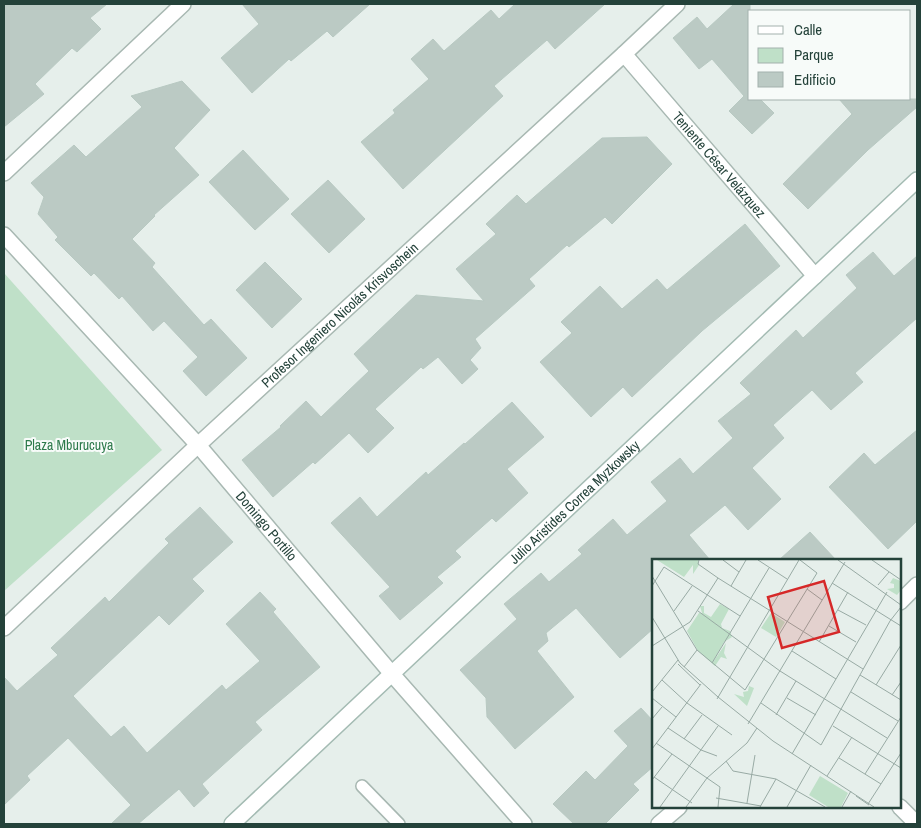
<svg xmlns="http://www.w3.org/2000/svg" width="921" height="828" font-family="'Archivo Narrow',sans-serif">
  <rect width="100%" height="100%" fill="#e6efeb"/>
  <path fill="#bfe0c8" d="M4 273 162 450 4 591Z"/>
  <path fill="#bbcac4" stroke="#b8c9c2" d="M4 4H107L90 18 101 29 77 52 72 48 35 84 44 94 4 127Z
    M242 4H370L333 37 327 31 291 61 289 59 252 93 221 58 259 24Z
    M515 4H605L555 49 547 40 494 86 503 96 403 189 361 142 395 113 393 110 429 79 411 59 433 39 444 51 491 10 499 19Z
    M734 4H750V99H760L774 113 752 134 729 111 744 96 712 59 699 69 673 38 697 17 707 29Z
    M182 81 210 110 174 148 199 175 154 215 155 216 132 239 155 263 152 267 204 325 211 319 247 358 206 396 183 371 198 357 164 321 153 331 122 296 119 299 94 273 91 276 55 240 58 237 38 214 44 197 31 183 74 145 86 157 142 107 131 96Z
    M839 99H917V107L868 150 808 209 783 184 852 114Z
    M647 137 672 164 612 224 605 217 569 247 567 245 529 279 535 286 475 339 481 348 470 360 478 369 462 384 438 357 423 369 421 367 375 409 394 428 368 453 349 433 315 464 313 462 273 497 242 460 281 427 280 426 306 401 321 417 369 371 354 354 416 295 484 301 456 269 496 234 486 224 517 195 526 204 602 138Z
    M243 150 289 199 255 230 209 182Z
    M328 180 365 219 329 253 291 214Z
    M745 224 780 266 702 331 632 397 623 387 591 417 540 362 572 333 561 322 600 286 622 309 657 279 667 290Z
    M873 252 894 276 917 256V318L855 373 863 382 831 410 812 390 773 425 784 438 752 468 781 499 748 530 725 505 689 535 710 560H654V628L620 658 576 608 546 633 548 641 537 651 574 697 515 749 487 717 486 698 460 670 517 619 504 604 541 573 549 582 582 554 578 550 613 519 627 535 667 501 651 482 680 458 693 474 733 438 718 421 751 394 740 383 796 330 803 338 857 288 846 275Z
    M265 262 302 299 272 328 236 290Z
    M512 402 544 437 507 469 528 493 496 522 492 518 455 551 461 557 437 577 443 583 400 620 379 596 390 587 331 523 360 497 377 517 426 472 428 475 464 443 465 444Z
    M917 430V521L888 549 829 487 864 453 875 465Z
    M200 507 233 542 192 579 204 591 169 625 159 615 73 696 111 737 124 726 147 753 222 685 226 690 260 661 226 624 260 592 276 609 273 612 320 667 255 722 262 730 202 784 209 793 194 807 179 789 138 824H111L131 805 68 738 27 776 30 780 4 805V677L17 691 58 655 51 648 105 597 109 602 169 543 165 539Z
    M810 532 836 560H779Z
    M641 708 654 722V766L633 784 639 790 605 824H574L553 804 586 771 595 780 628 746 614 731Z"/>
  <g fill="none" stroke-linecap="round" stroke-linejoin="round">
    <defs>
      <path id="service" d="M362 786 399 824"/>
      <g id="minor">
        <path id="s1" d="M624 54 815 276"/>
        <path d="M4 173 183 4"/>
        <path id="s2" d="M4 235 198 445 392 674 524 824"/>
        <path d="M900 602 917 585"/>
        <path id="s3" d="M4 628 198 445 624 54 677 4"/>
        <path d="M900 807 917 824"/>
        <path d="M659 824 679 807"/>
      </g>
      <g id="secondary">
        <path id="s4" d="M232 824 917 180"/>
      </g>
    </defs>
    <use href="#service" stroke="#a8b8b2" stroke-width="14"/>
    <use href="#minor" stroke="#a8b8b2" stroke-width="18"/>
    <use href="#secondary" stroke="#a4bbb3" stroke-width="18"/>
    <use href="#service" stroke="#fff" stroke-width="11"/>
    <use href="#minor" stroke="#fff" stroke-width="15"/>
    <use href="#secondary" stroke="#fff" stroke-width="15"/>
  </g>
  <g text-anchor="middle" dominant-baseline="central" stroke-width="4" stroke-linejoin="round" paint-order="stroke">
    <g font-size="14" fill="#24423a" stroke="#f7fbf9">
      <text stroke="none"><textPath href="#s1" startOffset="146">Teniente César Velázquez</textPath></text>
      <text stroke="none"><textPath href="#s3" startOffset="459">Profesor Ingeniero Nicolás Krisvoschein</textPath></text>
      <text stroke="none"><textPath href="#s4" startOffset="470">Julio Aristides Correa Myzkowsky</textPath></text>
      <text stroke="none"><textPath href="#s2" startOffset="392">Domingo Portillo</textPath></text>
    </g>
    <g font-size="14" fill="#2d7a4b" stroke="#f7fbf9">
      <text x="69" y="445">Plaza Mburucuya</text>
    </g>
  </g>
  <g transform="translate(652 559)">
    <rect width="249" height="249" fill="#e6efeb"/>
    <path d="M5 1H46L47 6 41 15V6L32 18ZM241 19 249 22V31L245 36 235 30 242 29V25L238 24ZM68 45 77 50 69 65 70 69 78 72 80 78 72 83 61 103 74 84 72 94 75 100 69 98 63 107 46 92 35 72 47 54H50L48 47H52V54L59 58ZM119 54 133 63 124 78 109 69ZM97 127 102 129 95 147 82 135 92 138 91 133 96 132ZM168 217 196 234 189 248H176L157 236Z" fill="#bfe0c8"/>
    <path fill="none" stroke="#98aaa4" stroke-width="1" d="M47 1 46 5 66 19 211 110M71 1 87 13M106 1 135 20M186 1 249 46M220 1 249 21M0 17 45 91 93 131 165 14 148 1M180 24 249 67M226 26 237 13M0 27 12 8 88 57M79 27 94 1M155 30 170 41M186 51 214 66M22 52 40 27M46 52 128 112 235 179M0 58 28 104 66 138 121 182 222 248M177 67 204 83M167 83 196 33M0 87 38 63 66 19M140 92 184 120M60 104 117 9M26 105 48 126M32 108 45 91M208 116 249 141M10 121 35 144 80 176M224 126 249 86M0 133 26 101M199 133 246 162M240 136 249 123M0 139 24 158M135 139 164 156M65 140 147 1M109 144 169 186 238 62 249 48M124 156 144 122M0 160 10 148M96 165 193 3M181 167 249 209M16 169 49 191 65 197M32 180 50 156M4 184 68 228 66 248M0 190 49 125M140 195 235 33M187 199 229 225M74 202 81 212 124 220 173 248M213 215 249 158M175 217 200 178M2 218 40 244M0 221 20 195M204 237 217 246M64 239 109 247M95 244 103 196M216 245 249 194M8 248 66 167M34 248 55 219 95 184 105 169M108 248 124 220M135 248 159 206M190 248 199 232"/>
    <path fill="#d62828" fill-opacity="0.15" stroke="#d62828" stroke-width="2.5" d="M172 22 187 73 130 89 116 38Z"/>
    <rect width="249" height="249" fill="none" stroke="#24423a" stroke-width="2.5"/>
  </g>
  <rect width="921" height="828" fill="none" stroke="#24423a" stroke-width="10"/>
  <rect x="748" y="10" width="162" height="90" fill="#f7fbf9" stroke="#a3b1ad"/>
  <rect x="758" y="26" width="25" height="8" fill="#ffffff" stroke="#a3b1ad"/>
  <text x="794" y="35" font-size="15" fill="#24423a">Calle</text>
  <rect x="758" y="48" width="25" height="15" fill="#bfe0c8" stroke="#a3b1ad"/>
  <text x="794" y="60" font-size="15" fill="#24423a">Parque</text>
  <rect x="758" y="72" width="25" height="15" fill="#bbcac4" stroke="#a3b1ad"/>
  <text x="794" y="85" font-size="15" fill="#24423a">Edificio</text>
</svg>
